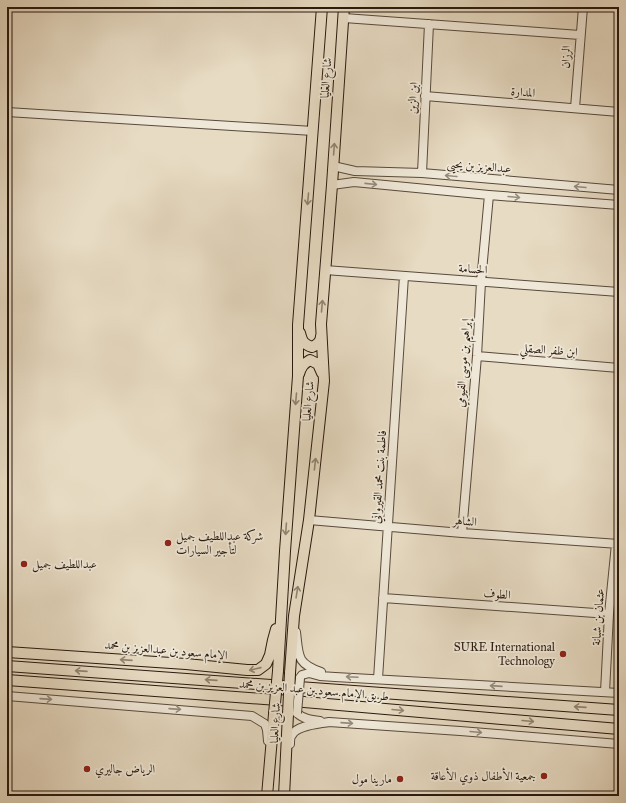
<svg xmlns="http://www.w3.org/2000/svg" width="626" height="803" font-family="'IM FELL Great Primer',Amiri,serif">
  <rect width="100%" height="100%" fill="#e7dbc3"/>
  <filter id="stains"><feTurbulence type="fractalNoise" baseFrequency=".005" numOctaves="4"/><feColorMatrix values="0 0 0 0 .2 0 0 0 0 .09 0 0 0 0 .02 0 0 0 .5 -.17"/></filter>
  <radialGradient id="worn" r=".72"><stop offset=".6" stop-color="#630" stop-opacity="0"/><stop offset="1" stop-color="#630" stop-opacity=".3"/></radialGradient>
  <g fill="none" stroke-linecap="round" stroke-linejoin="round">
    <defs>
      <path id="minor" d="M344 18 580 35
        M425 96 619 112
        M575 108 583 7
        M7 112 313 131
        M333 166 355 171 422 173 619 190
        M422 173 429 24
        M332 185 354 182 489 195 619 205
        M325 270 619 292
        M477 356 619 368
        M309 520 462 533 619 544
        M462 533 477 356 481 282 489 195
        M383 598 609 614
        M296 632C299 656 296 663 321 672
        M300 678 302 675 309 673 320 676 335 677 619 693
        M378 679 404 276
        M605 692 609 614 616 544
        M7 696 252 716 265 724 267 730 268 741
        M297 713C303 719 311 720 320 721
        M290 744C290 741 290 737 292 735 297 725 319 724 329 722L460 731 619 744"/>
      <path id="major" d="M300 333C302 341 303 344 312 347 317 345 321 342 321 336
        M299 374C301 367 303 364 310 360L318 364 322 373
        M7 652 186 664 247 670H258L266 664 270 655 273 640 276 629
        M7 666 619 710
        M278 671 285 551 298 376V325L322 7
        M290 673 294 616 309 520 324 381 321 324 332 185 344 7
        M7 680 304 702 619 729
        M267 796 274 714
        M284 796 288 714"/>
    </defs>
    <use href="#minor" stroke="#584a3b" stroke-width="10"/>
    <use href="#major" stroke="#29190e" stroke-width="12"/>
    <use href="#minor" stroke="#efe8d8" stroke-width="8"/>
    <use href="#major" stroke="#e7dbc3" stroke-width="10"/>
    <defs>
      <path id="minor-bridge" d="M297 713 300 678"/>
      <path id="major-bridge" d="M274 714 278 671
        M288 714 290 673"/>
    </defs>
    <use href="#minor-bridge" stroke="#584a3b" stroke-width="10" stroke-linecap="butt"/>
    <use href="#major-bridge" stroke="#29190e" stroke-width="12" stroke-linecap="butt"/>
    <use href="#minor-bridge" stroke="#efe8d8" stroke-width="8"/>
    <use href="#major-bridge" stroke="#e7dbc3" stroke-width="10"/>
  </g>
  <defs><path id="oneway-shaft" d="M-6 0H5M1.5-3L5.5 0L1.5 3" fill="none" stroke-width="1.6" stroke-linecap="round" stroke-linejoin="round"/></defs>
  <g stroke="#928472">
    <use href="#oneway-shaft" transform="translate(334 149) rotate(-86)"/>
    <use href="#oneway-shaft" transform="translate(308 199) rotate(95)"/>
    <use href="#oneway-shaft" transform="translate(322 306) rotate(-85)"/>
    <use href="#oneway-shaft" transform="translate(296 399) rotate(95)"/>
    <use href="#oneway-shaft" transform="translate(315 464) rotate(-84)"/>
    <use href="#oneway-shaft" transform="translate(286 529) rotate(94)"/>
    <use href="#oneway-shaft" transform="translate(297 592) rotate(-81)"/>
    <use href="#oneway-shaft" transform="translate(126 660) rotate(-176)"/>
    <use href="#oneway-shaft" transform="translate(255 669) rotate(167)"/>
    <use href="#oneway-shaft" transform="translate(81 671) rotate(-176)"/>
    <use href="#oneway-shaft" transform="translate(211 680) rotate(-176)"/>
    <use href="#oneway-shaft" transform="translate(580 707) rotate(-176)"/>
    <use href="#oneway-shaft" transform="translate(398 710) rotate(5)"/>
    <use href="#oneway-shaft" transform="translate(528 721) rotate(5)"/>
  </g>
  <g stroke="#968b7d">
    <use href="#oneway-shaft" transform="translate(451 176) rotate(-175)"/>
    <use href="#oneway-shaft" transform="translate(371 184) rotate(6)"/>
    <use href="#oneway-shaft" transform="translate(580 187) rotate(-175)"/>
    <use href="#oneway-shaft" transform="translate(514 197) rotate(5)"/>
    <use href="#oneway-shaft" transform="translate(352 677) rotate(-177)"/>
    <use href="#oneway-shaft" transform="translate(496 686) rotate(-176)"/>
    <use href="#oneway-shaft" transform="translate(46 699) rotate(4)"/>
    <use href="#oneway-shaft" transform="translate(175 709) rotate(4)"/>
    <use href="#oneway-shaft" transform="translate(347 723) rotate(4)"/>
    <use href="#oneway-shaft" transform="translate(476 732) rotate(5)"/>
  </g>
  <g fill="#8f2418" stroke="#efe8d8" stroke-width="1.5">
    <circle cx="168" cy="543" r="4"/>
    <circle cx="24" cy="564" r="4"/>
    <circle cx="563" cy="654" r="4"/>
    <circle cx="87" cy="769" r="4"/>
    <circle cx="544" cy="776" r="4"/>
    <circle cx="400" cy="779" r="4"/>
  </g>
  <g text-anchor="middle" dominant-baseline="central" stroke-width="3.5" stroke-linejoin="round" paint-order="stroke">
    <g font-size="12" fill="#29190e" stroke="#efe8d8">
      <text transform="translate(566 57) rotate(-86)">الرزان</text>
      <text transform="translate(326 78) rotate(-86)">شارع العليا</text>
      <text transform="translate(523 92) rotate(5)">المدارة</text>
      <text transform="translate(413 98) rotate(-87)">ابن الزين</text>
      <text transform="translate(479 166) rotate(5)">عبدالعزيز بن يحيى</text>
      <text transform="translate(473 269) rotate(4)">الحسامة</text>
      <text transform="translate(549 350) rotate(4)">ابن ظفر الصقلي</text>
      <text transform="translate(463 363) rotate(-86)">إبراهيم بن موسى الفيومي</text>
      <text transform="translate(308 401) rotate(-85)">شارع العليا</text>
      <text transform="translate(379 477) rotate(-86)">فاطمة بنت محمد القيرواني</text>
      <text transform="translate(465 521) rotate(5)">الشاهر</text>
      <text transform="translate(497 594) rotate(4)">الطوف</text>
      <text transform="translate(598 617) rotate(-86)">عثمان بن شبانة</text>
      <text transform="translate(166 650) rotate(5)">الإمام سعود بن عبدالعزيز بن محمد</text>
      <text transform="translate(314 690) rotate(5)">طريق الإمام سعود بن عبد العزيز بن محمد</text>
      <text transform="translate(275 723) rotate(-87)">شارع العليا</text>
    </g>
    <g font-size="12" fill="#29190e" stroke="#efe8d8" text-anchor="start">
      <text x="176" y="536">شركة عبداللطيف جميل<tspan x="176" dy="14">لتأجير السيارات</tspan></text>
      <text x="32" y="564">عبداللطيف جميل</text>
      <text x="555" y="647" text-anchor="end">SURE International<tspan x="555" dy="14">Technology</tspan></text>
      <text x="95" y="769">الرياض جاليري</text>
      <text x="536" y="776" text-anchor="end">جمعية الأطفال ذوي الأعاقة</text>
      <text x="392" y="779" text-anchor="end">مارينا مول</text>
    </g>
  </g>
  <rect width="626" height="803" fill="none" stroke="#e7dbc3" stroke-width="24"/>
  <rect x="8" y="8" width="610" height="787" fill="none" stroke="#29190e" stroke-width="2"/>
  <rect x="12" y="12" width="602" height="779" fill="none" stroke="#29190e"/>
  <rect width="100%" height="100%" filter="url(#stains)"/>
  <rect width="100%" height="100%" fill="url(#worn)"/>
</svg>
